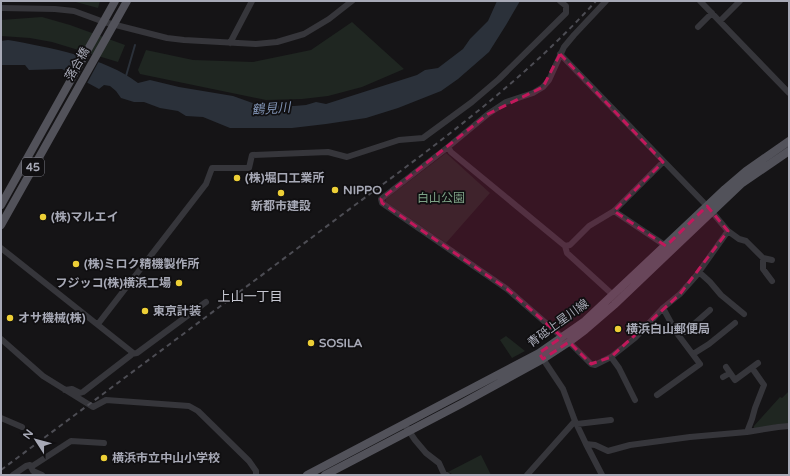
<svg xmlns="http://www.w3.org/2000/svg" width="790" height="476" font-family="'Varela Round','Noto Sans JP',sans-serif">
  <rect width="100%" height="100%" fill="#151416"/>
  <path fill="#1f2621" d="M72 1H100L98 8Z
    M42 17 70 25 125 45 118 62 52 42 30 38 1 36V20Z
    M352 22 404 69 362 87 328 96 302 99 266 100 140 74 138 70 146 50 193 60 253 62 311 50Z
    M446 153 490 193 446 243 386 202V199Z
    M506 336 525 351 512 358 500 340Z
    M789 391V424H778L759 429 754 428V426L780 397 782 398Z
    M481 455 491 475H454L448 472Z"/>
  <path fill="#2b313a" d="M497 1H520L506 25 489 52 458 79 441 91 398 108 366 118 326 124 292 128H230L203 117 186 116 178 111 160 108 144 102H134L121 98 116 91 110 86 104 85 99 89 62 69 29 70 25 65H1V41L8 40C48 47 106 58 138 83L150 80 179 87 233 96 258 105 294 106 306 105 316 102 326 104 417 75 425 70 438 68 463 49 470 39 488 21Z"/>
  <path fill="#151416" d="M79 54 99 61 86 85 68 74Z"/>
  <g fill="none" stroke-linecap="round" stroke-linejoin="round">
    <path stroke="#2b313a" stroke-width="2" d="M126 76 135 45"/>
    <path stroke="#36363b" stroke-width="6" d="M700 1 789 93
      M1 8 55 9 74 11 104 22 167 38 184 40 256 44 277 42 304 34 329 19 352 1
      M720 21 740 1
      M698 27 712 13
      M230 43 252 1
      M560 54 707 206 728 231 739 239 746 241 763 258 772 260
      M448 147 451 152 565 246 567 253 613 295
      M614 211 666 246
      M565 246 570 245 589 226 614 211 663 162
      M1 248 132 352 131 355 83 392 80 393 72 389 65 390
      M763 258V269L772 281
      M699 272 710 282 721 295 744 314
      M98 324 206 184 212 168H249L252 155 328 152 347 157 399 140 423 138 472 102 499 79 566 13V6L560 1
      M676 332H685L710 310
      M562 337 507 289 382 203 381 199 448 147 488 114 506 102 533 93 543 87 549 80 564 47 574 35 606 1
      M1 339 43 376 93 407 106 400 189 406 198 411 249 461 256 471V475
      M569 342 591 364 595 365 611 357 619 368 635 400
      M131 354 137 353 206 302
      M693 354 709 344 735 323
      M541 356 563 389 575 421 586 444 595 445 608 451 630 445 690 437 747 432 778 427 789 426
      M611 357 635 338 663 308 680 294 696 276 728 231
      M726 367 735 380 758 363
      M723 377 730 373
      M657 395 700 364 676 332 663 308
      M1 418 22 427
      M577 424 611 420
      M407 428 415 440 426 453 439 463 444 474 447 475
      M747 432 752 419 755 408 764 385 752 368
      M586 444 602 475
      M13 475 26 466 30 465 31 467
      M42 475 33 471 31 467 71 441 104 443
      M527 475 575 421"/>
    <path stroke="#52525a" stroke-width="8" d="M1 205 115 1
      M1 225 127 1
      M307 475 539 353 585 321 725 189 746 171 789 141
      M325 475 461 404 543 359 569 342 585 330 614 305 741 184 789 151"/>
    <path stroke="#4d4d54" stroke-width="2" stroke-dasharray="5 4" stroke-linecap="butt" d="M1 470C111 388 221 306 331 223 423 154 518 87 596 1"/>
  </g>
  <path fill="#c2185b" fill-opacity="0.2" stroke="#c2185b" stroke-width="3" stroke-dasharray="8 5" stroke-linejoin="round" d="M560 54 663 162 614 211 666 246 707 206 728 231 680 294 611 357 591 364 569 342 543 359 539 353 562 337 507 289 382 203 381 199 488 114 543 87Z"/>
  <g fill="#edcf36" stroke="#100f11" stroke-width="1.5">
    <circle cx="237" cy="178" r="4"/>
    <circle cx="335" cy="190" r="4"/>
    <circle cx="281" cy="193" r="4"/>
    <circle cx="43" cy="217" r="4"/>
    <circle cx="76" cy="264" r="4"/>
    <circle cx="179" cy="283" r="4"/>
    <circle cx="145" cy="311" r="4"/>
    <circle cx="10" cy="318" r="4"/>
    <circle cx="618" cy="329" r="4"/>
    <circle cx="311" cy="343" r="4"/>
    <circle cx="104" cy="458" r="4"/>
  </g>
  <g text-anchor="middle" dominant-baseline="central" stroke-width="3.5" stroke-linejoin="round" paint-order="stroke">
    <rect fill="#100f11" stroke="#7a7b84" stroke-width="1" x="22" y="158" width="22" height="18" rx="3"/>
    <g font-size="11" font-weight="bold" fill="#a7a9b6">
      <text x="33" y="167">45</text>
    </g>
    <g font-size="12" fill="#a7a9b6" stroke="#100f11">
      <text transform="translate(77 64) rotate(-60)">落合橋</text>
      <text transform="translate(558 323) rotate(-36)">青砥上星川線</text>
    </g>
    <g font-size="12" font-weight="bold" fill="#a7a9b6" stroke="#100f11" text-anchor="start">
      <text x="245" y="178">(株)堀口工業所</text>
      <text x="343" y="190">NIPPO</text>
      <text x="281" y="206" text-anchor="middle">新都市建設</text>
      <text x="51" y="217">(株)マルエイ</text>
      <text x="84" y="264">(株)ミロク精機製作所</text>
      <text x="171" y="283" text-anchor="end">フジッコ(株)横浜工場</text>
      <text x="153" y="311">東京計装</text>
      <text x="18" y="318">オサ機械(株)</text>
      <text x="626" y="329">横浜白山郵便局</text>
      <text x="319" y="343">SOSILA</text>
      <text x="112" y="458">横浜市立中山小学校</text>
    </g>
    <g font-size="12" fill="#7ea186" stroke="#100f11">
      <text x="441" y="198">白山公園</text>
    </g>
    <g font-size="13" font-style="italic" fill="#7e90b0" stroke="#100f11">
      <text transform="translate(271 109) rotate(-4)">鶴見川</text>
    </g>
    <g font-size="13" fill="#c7c8d2" stroke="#100f11">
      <text x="250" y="297">上山一丁目</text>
    </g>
  </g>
  <rect width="790" height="476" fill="none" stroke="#a7a9b6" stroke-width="4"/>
  <g transform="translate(36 440) rotate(306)" stroke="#100f11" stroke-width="3" paint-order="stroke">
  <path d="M0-3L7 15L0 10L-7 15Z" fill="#a7a9b6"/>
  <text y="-6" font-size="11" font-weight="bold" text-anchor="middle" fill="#a7a9b6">N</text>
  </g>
</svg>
